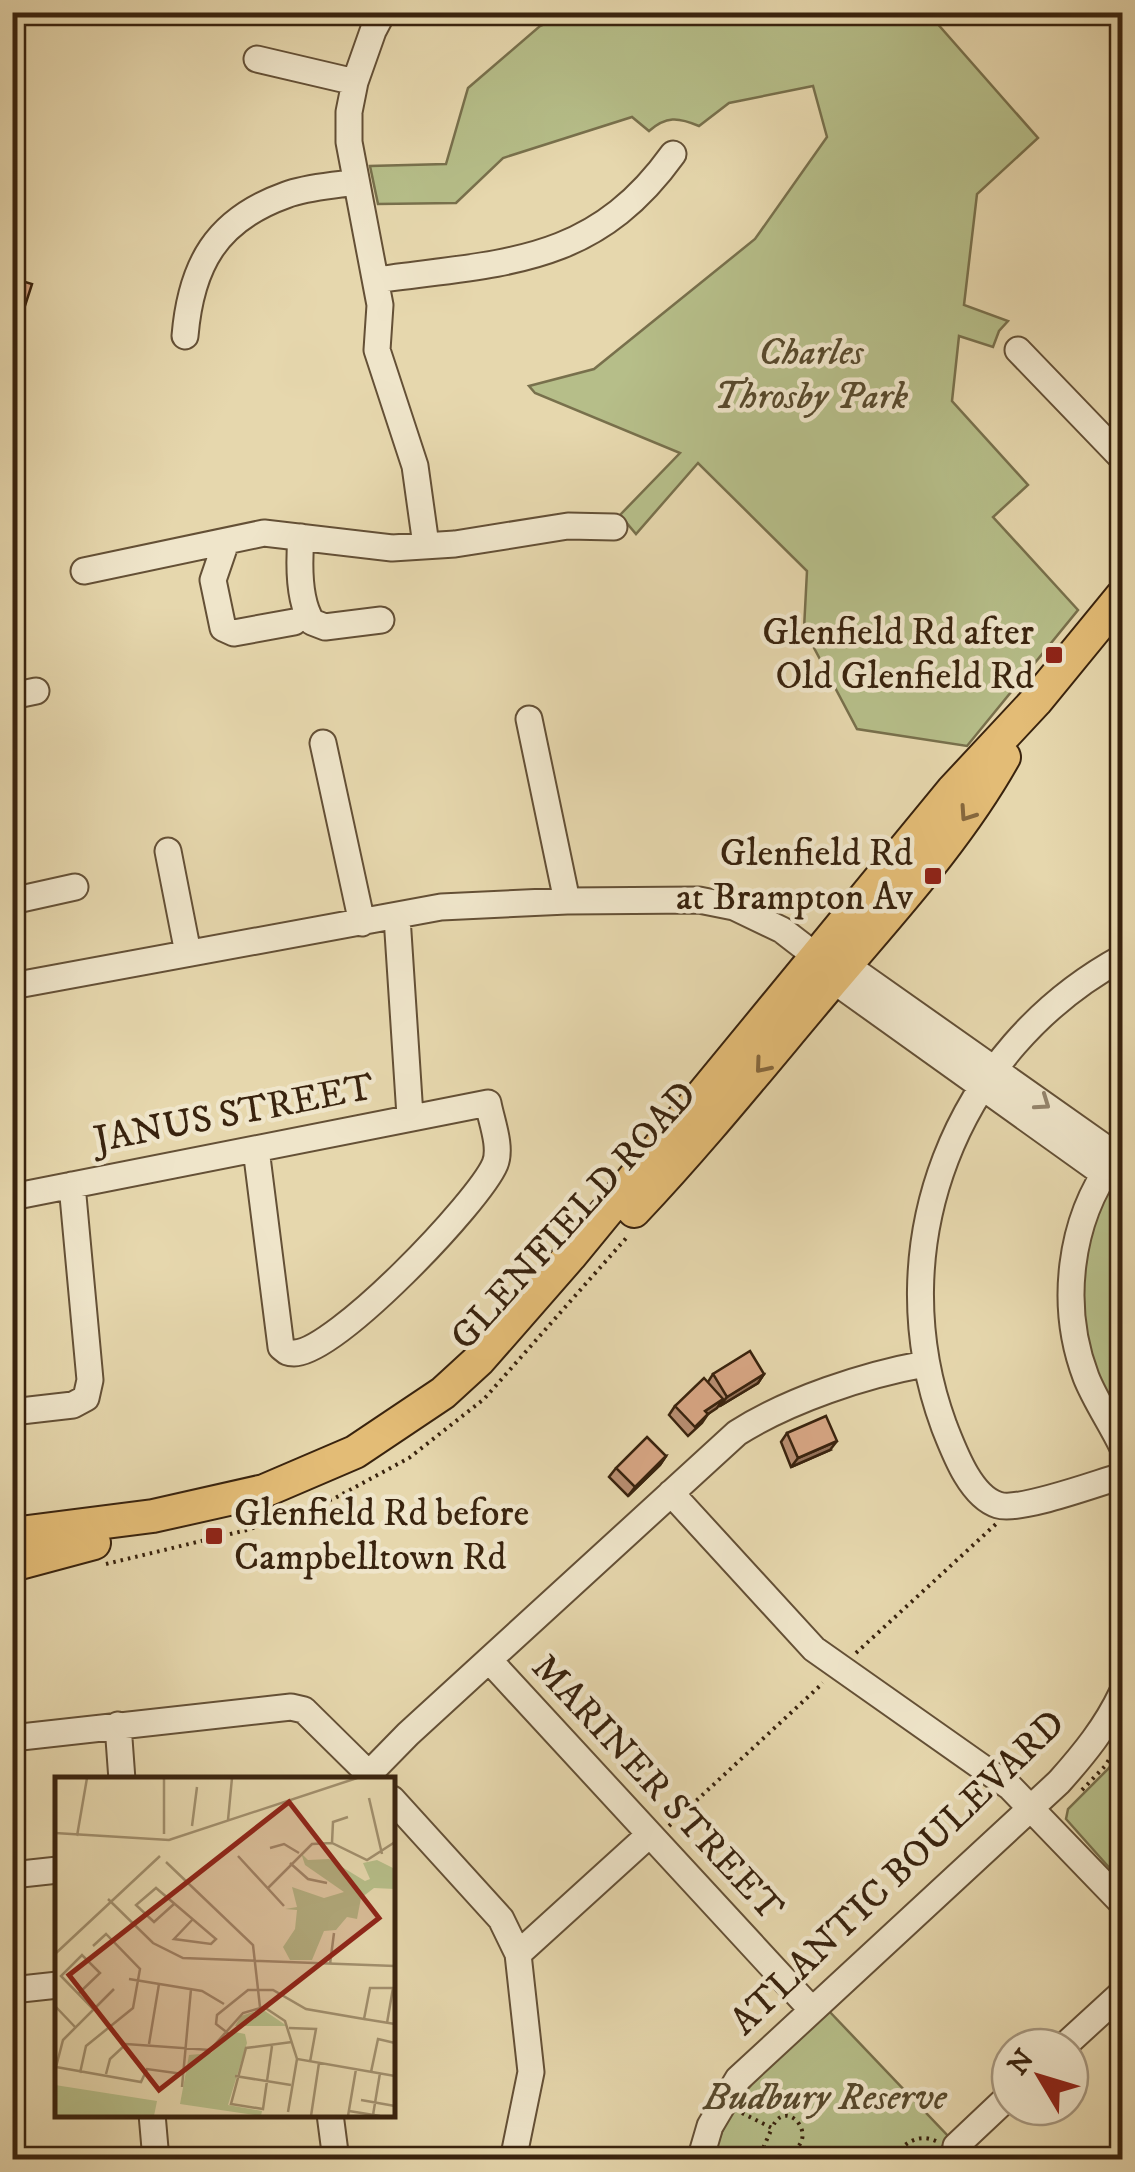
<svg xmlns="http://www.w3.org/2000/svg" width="1135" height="2172" font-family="'IM FELL DW Pica',serif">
  <rect width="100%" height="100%" fill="#e6d7ad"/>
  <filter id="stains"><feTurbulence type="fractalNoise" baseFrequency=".002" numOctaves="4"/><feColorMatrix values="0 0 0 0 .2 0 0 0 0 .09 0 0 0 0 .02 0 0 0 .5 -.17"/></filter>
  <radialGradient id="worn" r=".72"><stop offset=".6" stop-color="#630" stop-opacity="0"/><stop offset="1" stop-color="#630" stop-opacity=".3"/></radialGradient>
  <path fill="#b6be89" stroke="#78704c" stroke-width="2.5" d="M572 12 928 13 1038 138 977 194 964 305 1008 321 999 331 993 347 959 336 952 401 1028 485 993 517 1078 610 967 746 857 729 804 629 807 571 698 463 636 534 620 515 680 453 535 393 529 386 594 369 755 239 827 137 813 86 729 103 699 126C678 117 666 116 649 131L632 117 503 158 456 203 378 204 370 166 446 164 468 88 540 26Z
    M1122 1167V1395L1109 1403C1067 1313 1069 1251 1122 1167Z
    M1122 1744V1882L1066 1819 1068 1809 1109 1768Z
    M828 2010 948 2136 935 2159H922L906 2153 898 2160H714C724 2096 784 2052 828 2010Z"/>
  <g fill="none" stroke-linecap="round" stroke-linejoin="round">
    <defs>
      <path id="minor" d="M383 12 373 31 355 82 349 112V142L380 305 377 350 415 466 426 545
        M257 59 355 82
        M376 280C501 262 592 267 673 154
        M185 336C191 265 216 220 286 195 307 187 333 186 355 182
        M1018 350 1122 458
        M301 537C299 562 298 600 312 622L325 627 381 620
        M226 542 213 580 223 628 234 633 294 622
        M84 571 264 533 392 548 455 544 568 526 614 527
        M12 696 36 691
        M529 719 567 901
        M323 743 362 923
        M168 851 188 953
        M12 901 75 887
        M397 917 410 1116
        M1122 958C955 1049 878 1247 944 1426 954 1451 970 1496 998 1505 1020 1512 1097 1483 1122 1476
        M832 960 842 962 1117 1156
        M12 986 441 907 567 901 699 900 734 907 782 930 817 957 833 980 1104 1174
        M1113 1161C1069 1221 1059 1306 1086 1377 1095 1400 1111 1423 1122 1446
        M12 1197 488 1103C491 1120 502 1147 495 1164 479 1202 335 1353 294 1353 287 1353 287 1352 281 1347L256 1149
        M12 1412 73 1405 86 1398 90 1380 72 1185
        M671 1493 814 1649 1010 1787 1122 1903
        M489 1660 812 2010
        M118 1725 122 1780
        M12 1738 291 1707 304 1710 375 1780
        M363 1780 408 1734 737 1433C789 1400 864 1375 925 1364
        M392 1799 501 1919 518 1954 531 2072 513 2160
        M12 1875 58 1870
        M518 1954 649 1835
        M12 1990 58 1985
        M1063 2047 1122 1993
        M152 2114 156 2160
        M330 2114 336 2160
        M700 2160 710 2126 738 2079 1059 1782C1084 1754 1106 1727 1122 1693
        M955 2160 956 2146 1010 2095"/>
      <path id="major" d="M634 1211C704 1137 767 1058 833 980 893 909 958 839 1004 757
        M12 1534 153 1516 264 1491 355 1452 443 1393 479 1360 570 1256 953 790 1036 701 1122 596
        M12 1565 94 1543"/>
    </defs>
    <use href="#minor" stroke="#645036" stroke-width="29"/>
    <use href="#major" stroke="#39230e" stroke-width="36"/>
    <path stroke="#39230e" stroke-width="4" stroke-dasharray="2.5 5" stroke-linecap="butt" d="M1114 573 1122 562
      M106 1564 247 1530 301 1512 335 1498 409 1458 484 1399 628 1236
      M856 1653 996 1524
      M1082 1790 1105 1766 1122 1739
      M669 1826 823 1683
      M742 2113 772 2128 764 2146 768 2156C834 2155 788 2089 772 2128
      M889 2160C903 2146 915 2132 936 2141"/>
    <use href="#minor" stroke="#efe5ca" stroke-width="25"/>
    <use href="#major" stroke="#e3bc76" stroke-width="32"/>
  </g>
  <path fill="#b98f72" stroke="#39230e" stroke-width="2.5" d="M713 1374H764L758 1383 720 1406 719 1404 708 1414 702 1423 688 1436 669 1415 675 1406 708 1382Z
    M787 1433 830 1450 791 1467 781 1442Z
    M666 1456 660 1465 628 1496 609 1477 616 1468Z"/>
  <path fill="#96745c" stroke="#39230e" stroke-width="2.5" d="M764 1374 758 1383 720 1406 727 1397Z
    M723 1399 717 1408 699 1420 705 1411Z
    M837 1441 830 1450 791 1467 798 1458Z
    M666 1456 660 1465 628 1496 635 1487Z"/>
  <path fill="#d7a684" stroke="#39230e" stroke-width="2.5" d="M12 278 32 284 12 346Z
    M750 1351 764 1374 727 1397 713 1374Z
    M704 1378 723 1399 705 1411 708 1414 695 1427 675 1406Z
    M826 1416 837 1441 798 1458 787 1433Z
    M647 1437 666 1456 635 1487 616 1468Z"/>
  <defs><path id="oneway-chevron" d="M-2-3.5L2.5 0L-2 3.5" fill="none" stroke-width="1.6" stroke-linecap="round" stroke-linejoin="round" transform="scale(2.5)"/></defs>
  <g stroke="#86683d">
    <use href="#oneway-chevron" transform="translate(967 814) rotate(124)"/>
    <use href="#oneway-chevron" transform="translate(762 1066) rotate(130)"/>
  </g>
  <use stroke="#94846c" href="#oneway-chevron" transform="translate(1043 1103) rotate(35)"/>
  <g fill="#8f2418" stroke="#efe5ca" stroke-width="4">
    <rect x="1044" y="645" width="20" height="20" rx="5"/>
    <rect x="923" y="866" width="20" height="20" rx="5"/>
    <rect x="204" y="1526" width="20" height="20" rx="5"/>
  </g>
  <g text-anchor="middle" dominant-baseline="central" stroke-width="9" stroke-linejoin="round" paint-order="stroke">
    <g font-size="38" font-style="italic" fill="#584a2d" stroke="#efe5ca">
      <text x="811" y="353">Charles<tspan x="811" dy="44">Throsby Park</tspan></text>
      <text x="825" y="2098">Budbury Reserve</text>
    </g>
    <g font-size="38" fill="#39230e" stroke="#efe5ca" text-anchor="end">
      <text x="1034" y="633">Glenfield Rd after<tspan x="1034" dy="44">Old Glenfield Rd</tspan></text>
      <text x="913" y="854">Glenfield Rd<tspan x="913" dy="44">at Brampton Av</tspan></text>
      <text x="234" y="1514" text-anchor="start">Glenfield Rd before<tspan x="234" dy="44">Campbelltown Rd</tspan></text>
    </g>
    <g font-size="38" fill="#39230e" stroke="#efe5ca">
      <text transform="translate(234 1114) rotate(-11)">JANUS STREET</text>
      <text transform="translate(574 1216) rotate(-48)">GLENFIELD ROAD</text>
      <text transform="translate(657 1788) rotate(47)">MARINER STREET</text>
      <text transform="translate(898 1873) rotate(-44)">ATLANTIC BOULEVARD</text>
    </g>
  </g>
  <g transform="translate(55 1777)">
    <rect width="340" height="340" fill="#e6d7ad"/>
    <path d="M246 76 253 83 274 82 310 104 315 102 308 86 322 83 340 92V112L319 111 306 121 302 142 292 140 281 153 269 154 257 183H235L228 170 240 152 242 133 230 132 242 130 237 110 269 121 289 115 250 88ZM207 232 232 249H180L186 239ZM180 255 190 257 192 266 173 328 207 334 206 339 125 327 134 278 156 276ZM0 308 102 324 99 339H0Z" fill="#b6be89"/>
    <path fill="none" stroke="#a18f6d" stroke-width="2.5" d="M109 1V57M314 21 327 77M173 43 177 1M137 49 142 10M0 56 114 63 302 1M22 59 32 1M277 66 278 45 293 40M215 71 229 67 244 76M183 79 229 129M111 85 198 168 205 230M235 86 253 102 272 106M212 112 257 67 277 66 312 83 340 65M53 122 98 166 128 181 340 189M119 127 99 145 81 128 101 111 161 162 156 167 119 162 138 142M0 177 105 79M275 187 279 156M74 202 147 214 169 227M59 212 8 263 1 290 86 305 92 292 128 297M23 217 45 196 27 178 6 199 7 200 39 233M0 229 21 251M309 242 340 247M332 246 338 211M234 251 261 252 255 285M174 257 161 247 162 238 193 213H218L251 232 309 242 315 211H340M94 267 104 207M217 269 208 332 176 327 191 271 237 265M316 295 323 262 340 266M25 296 31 269 78 231 85 192 51 157 38 169M51 297 55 282 71 267 155 273 188 236 209 230 230 244 242 282 340 299M180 299 236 308M127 310 136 212M306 323 340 329M294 334 325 339M233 335 242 282M318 338 325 296M256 339 264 286M293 339 301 292"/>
    <path fill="#8f2418" fill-opacity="0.15" stroke="#8f2418" stroke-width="5" d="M234 25 324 141 104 313 14 198Z"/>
    <rect width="340" height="340" fill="none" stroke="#39230e" stroke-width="5"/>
  </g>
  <rect width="1135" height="2172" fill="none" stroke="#e6d7ad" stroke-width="50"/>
  <rect x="15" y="15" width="1105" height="2142" fill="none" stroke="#39230e" stroke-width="5"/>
  <rect x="25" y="25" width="1085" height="2122" fill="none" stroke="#39230e" stroke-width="2.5"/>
  <g transform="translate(1040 2077) rotate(308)"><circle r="48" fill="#efe5ca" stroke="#a6977f" stroke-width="2.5"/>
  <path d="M0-8L18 38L0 25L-18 38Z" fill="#8f2418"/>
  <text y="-15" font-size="28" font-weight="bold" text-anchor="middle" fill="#39230e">N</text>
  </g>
  <rect width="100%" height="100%" filter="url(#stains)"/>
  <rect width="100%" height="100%" fill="url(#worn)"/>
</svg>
